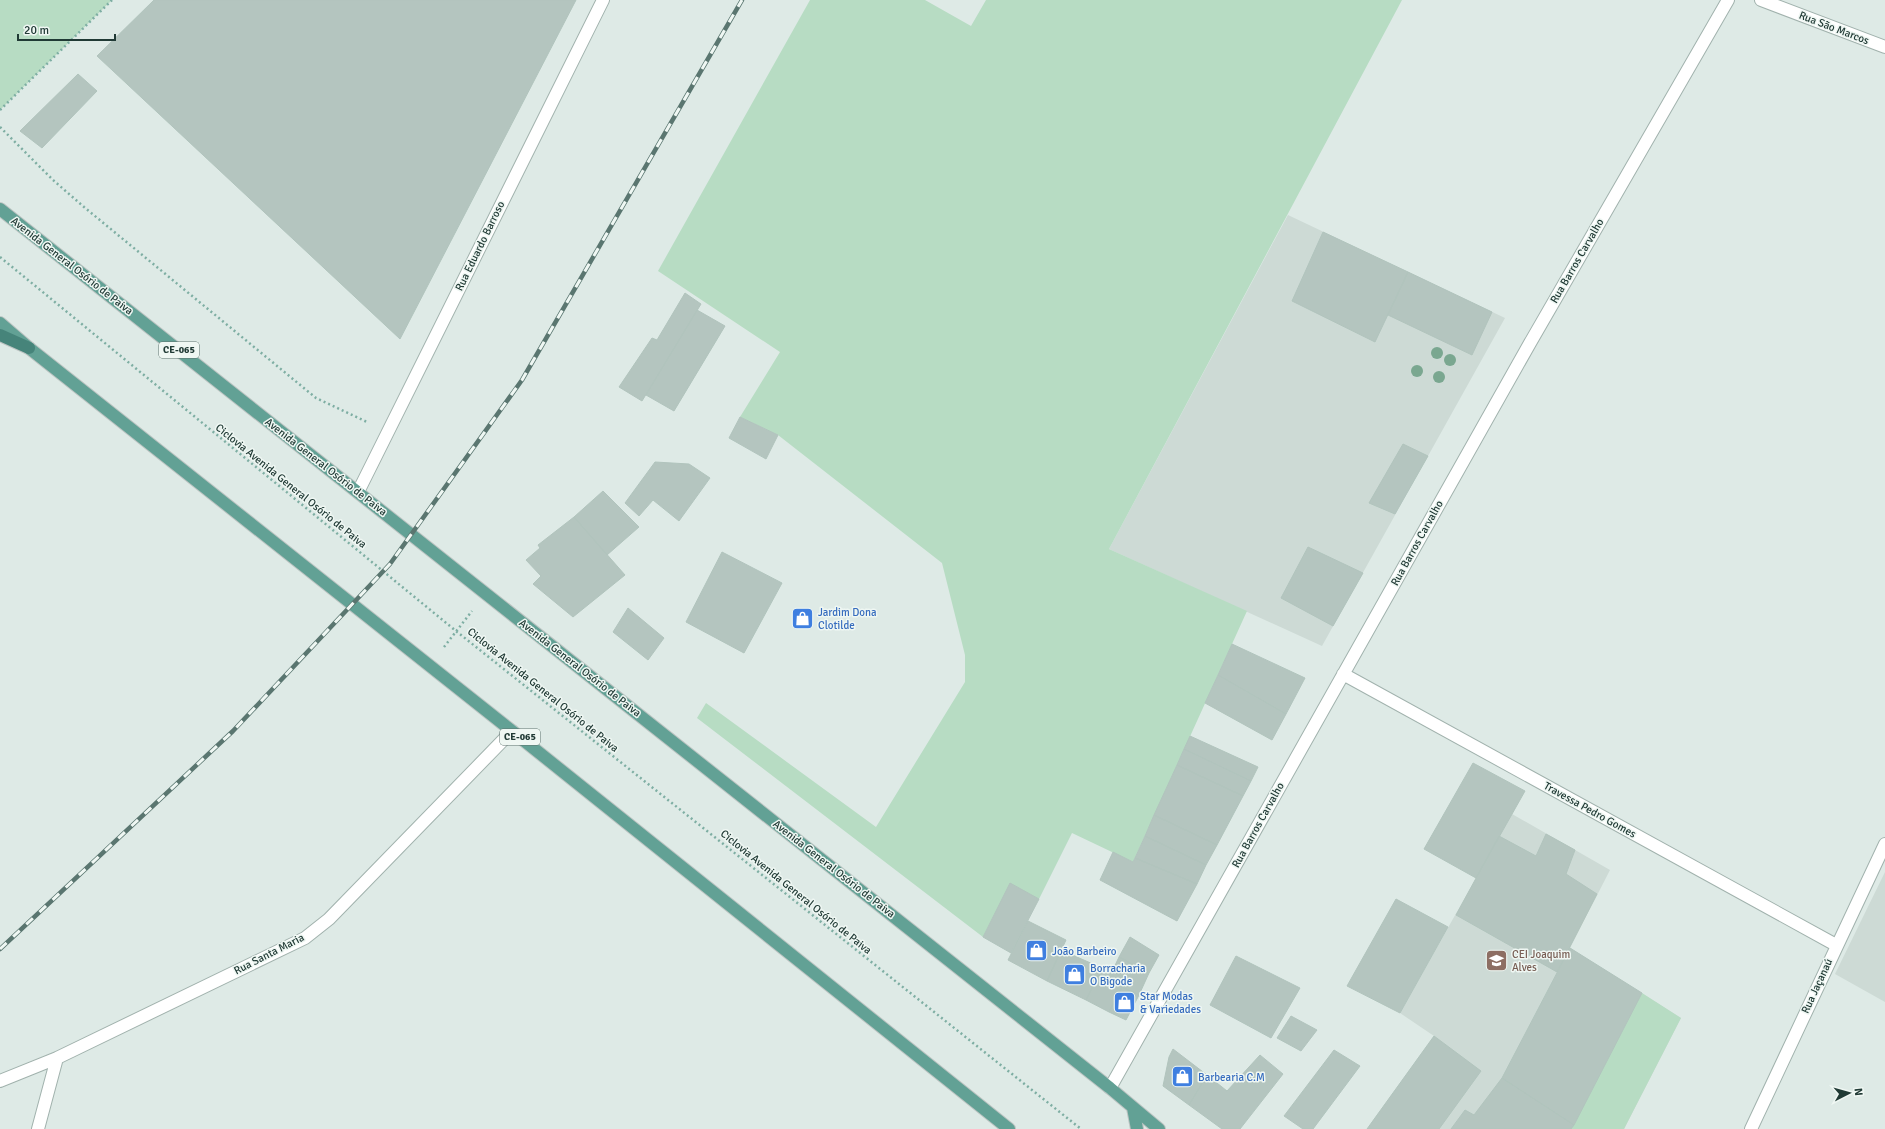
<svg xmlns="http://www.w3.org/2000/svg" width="1885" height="1129" font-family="Signika,sans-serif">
  <rect width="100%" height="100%" fill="#deeae6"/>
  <path fill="#cddad5" d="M1288 215 1505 318 1322 646 1109 549Z
    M1512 814 1610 870 1570 948 1681 1018 1624 1129H1367L1434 1036 1400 1013Z
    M1885 872V1002L1835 974Z"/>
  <path fill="#b7dcc3" d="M0 0H112L0 110Z
    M810 0H925L971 26 986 0H1402L1109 549 1247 611 1133 862 1072 833 1039 899 1010 884 983 937 697 718 706 703 876 827 965 682V655L942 563 778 435 740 417 780 352 658 271Z
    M1642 993 1681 1018 1624 1129H1571Z"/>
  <path fill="#b4c5bf" stroke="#b1c4bd" d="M154 0H576L400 339 97 56Z
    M78 74 97 91 42 148 20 131Z
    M1323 232 1408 272 1375 342 1292 301Z
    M1408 272 1492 312 1472 355 1388 315Z
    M685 293 701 304 642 401 619 387 652 338 657 340Z
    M697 310 725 326 674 411 646 395Z
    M740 417 778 435 766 459 729 438Z
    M1403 444 1428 456 1395 514 1369 503Z
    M655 462 689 464 710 478 679 521 653 500 639 516 625 503Z
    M603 491 639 527 607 555 574 517Z
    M574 517 625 575 573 617 533 584 541 576 526 560 540 548 538 545Z
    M1308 547 1363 573 1333 626 1281 598Z
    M722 552 782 583 744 653 686 622Z
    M628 608 664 638 648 660 613 632Z
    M1232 644 1305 678 1286 714 1218 675Z
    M1218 675 1286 714 1272 740 1205 703Z
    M1190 736 1258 767 1251 781 1184 749Z
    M1184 749 1251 781 1243 796 1177 765Z
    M1473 763 1525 791 1476 878 1424 849Z
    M1177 765 1243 796 1217 845 1154 815Z
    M1154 815 1217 845 1206 865 1145 836Z
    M1546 834 1575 850 1566 874 1597 894 1557 972 1456 915 1499 836 1536 856Z
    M1145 836 1206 865 1197 884 1135 858Z
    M1113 852 1133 862 1135 858 1197 884 1177 921 1100 880Z
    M1010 883 1039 899 1011 953 983 937Z
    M1396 899 1448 927 1400 1013 1347 986Z
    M1028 921 1066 940 1047 981 1008 960Z
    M1130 937 1159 955 1149 973 1119 957Z
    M1570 948 1642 993 1574 1125 1502 1078Z
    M1061 950 1102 968 1086 1000 1047 981Z
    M1236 956 1300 988 1271 1038 1210 1005Z
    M1119 957 1149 973 1139 995 1122 987 1127 978 1112 972Z
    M1102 968 1127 978 1109 1012 1086 1000Z
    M1122 987 1139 995 1126 1020 1109 1012Z
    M1291 1016 1317 1030 1301 1051 1277 1038Z
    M1434 1036 1481 1071 1439 1129H1367Z
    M1173 1049 1207 1075 1189 1105 1163 1086 1169 1057Z
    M1334 1050 1360 1066 1313 1129H1303L1284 1116Z
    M1260 1055 1283 1074 1240 1129H1222L1189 1105 1207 1075 1227 1091Z
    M1502 1078 1574 1125 1571 1129H1451L1465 1110 1474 1115Z"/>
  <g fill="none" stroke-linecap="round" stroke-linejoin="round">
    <defs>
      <path id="minor" d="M1761 0 1885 47
        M358 492 603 0
        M1343 674 1836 945
        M0 1081 57 1058 305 938 329 919 512 731
        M1110 1088 1530 343 1728 0
        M38 1129 57 1058
        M1751 1129 1885 844"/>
      <path id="primary" d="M0 209 1110 1088 1159 1129
        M0 323 29 348 512 731 1009 1129
        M1133 1108 1137 1129"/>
      <path id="trunk" d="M0 335 29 348"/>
    </defs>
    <use href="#minor" stroke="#a1b2ad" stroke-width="14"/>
    <use href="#primary" stroke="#bcc4c2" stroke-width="14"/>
    <use href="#trunk" stroke="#bcc4c2" stroke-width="14"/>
    <path stroke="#7eaea3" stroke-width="2.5" stroke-dasharray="2 3" stroke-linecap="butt" d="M0 110 112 0
      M0 127 53 180 84 207 316 398 367 422
      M0 257 456 631 1081 1129
      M444 647 472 611"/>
    <use href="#minor" stroke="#fff" stroke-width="12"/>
    <use href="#primary" stroke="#62a195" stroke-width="12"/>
    <use href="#trunk" stroke="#46847a" stroke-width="12"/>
    <defs>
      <path id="rail" d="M0 949 233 731 390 564 522 380 742 0"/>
    </defs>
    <use href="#rail" stroke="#5a7670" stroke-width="4.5"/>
    <use href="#rail" stroke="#eff7f3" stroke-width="3" stroke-dasharray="9" stroke-linecap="butt"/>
  </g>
  <g fill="#7aa790">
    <circle cx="1437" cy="353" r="6"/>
    <circle cx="1450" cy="360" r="6"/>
    <circle cx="1417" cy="371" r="6"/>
    <circle cx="1439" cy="377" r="6"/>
  </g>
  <defs>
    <symbol id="shop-square" viewBox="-11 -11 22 22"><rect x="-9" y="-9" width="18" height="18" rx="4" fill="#3f7fe0" stroke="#eff7f3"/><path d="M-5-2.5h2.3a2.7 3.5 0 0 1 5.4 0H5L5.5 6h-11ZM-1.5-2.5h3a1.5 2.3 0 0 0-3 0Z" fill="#fff"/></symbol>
    <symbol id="school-square" viewBox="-11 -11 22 22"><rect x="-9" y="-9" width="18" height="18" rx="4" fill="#8d6e63" stroke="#eff7f3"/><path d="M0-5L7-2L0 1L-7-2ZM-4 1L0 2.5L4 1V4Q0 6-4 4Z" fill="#fff"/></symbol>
  </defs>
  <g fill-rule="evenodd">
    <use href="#shop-square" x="790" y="606" width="25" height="25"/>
    <use href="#shop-square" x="1024" y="938" width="25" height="25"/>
    <use href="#school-square" x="1484" y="948" width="25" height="25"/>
    <use href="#shop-square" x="1062" y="962" width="25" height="25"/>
    <use href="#shop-square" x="1112" y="990" width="25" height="25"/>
    <use href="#shop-square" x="1170" y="1064" width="25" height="25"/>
  </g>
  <g text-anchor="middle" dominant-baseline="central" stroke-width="3" stroke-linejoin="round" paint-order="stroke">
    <g fill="#eff7f3" stroke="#5e736e" stroke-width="1">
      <rect x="159" y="342" width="40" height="16" rx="3"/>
      <rect x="500" y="729" width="40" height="16" rx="3"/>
    </g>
    <g font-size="10" font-weight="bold" fill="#203a35">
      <text x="179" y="350">CE-065</text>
      <text x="520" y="737">CE-065</text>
    </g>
    <g font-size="11" fill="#203a35" stroke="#eff7f3">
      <text transform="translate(1834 28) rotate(21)">Rua São Marcos</text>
      <text transform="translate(480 246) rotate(-64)">Rua Eduardo Barroso</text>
      <text transform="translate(1577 261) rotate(-60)">Rua Barros Carvalho</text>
      <text transform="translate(72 266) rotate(38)">Avenida General Osório de Paiva</text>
      <text transform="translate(326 467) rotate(38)">Avenida General Osório de Paiva</text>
      <text transform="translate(291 486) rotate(39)">Ciclovia Avenida General Osório de Paiva</text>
      <text transform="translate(1417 543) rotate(-61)">Rua Barros Carvalho</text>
      <text transform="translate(580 668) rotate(38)">Avenida General Osório de Paiva</text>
      <text transform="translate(543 690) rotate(39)">Ciclovia Avenida General Osório de Paiva</text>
      <text transform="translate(1590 810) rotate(29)">Travessa Pedro Gomes</text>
      <text transform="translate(1258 825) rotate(-61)">Rua Barros Carvalho</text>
      <text transform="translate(834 869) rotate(38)">Avenida General Osório de Paiva</text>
      <text transform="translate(796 892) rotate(39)">Ciclovia Avenida General Osório de Paiva</text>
      <text transform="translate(269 954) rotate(-27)">Rua Santa Maria</text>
      <text transform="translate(1817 986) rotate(-65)">Rua Jaçanaú</text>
    </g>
    <g font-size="11" fill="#366cbe" stroke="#eff7f3" text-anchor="start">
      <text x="818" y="612">Jardim Dona<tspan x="818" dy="13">Clotilde</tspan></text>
      <text x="1052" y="951">João Barbeiro</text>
      <text x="1090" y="968">Borracharia<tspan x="1090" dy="13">O Bigode</tspan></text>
      <text x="1140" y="996">Star Modas<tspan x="1140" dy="13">&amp; Variedades</tspan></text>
      <text x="1198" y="1077">Barbearia C.M</text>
    </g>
    <g font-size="11" fill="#785e54" stroke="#eff7f3" text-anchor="start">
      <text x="1512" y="954">CEI Joaquim<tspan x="1512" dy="13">Alves</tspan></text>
    </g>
  </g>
  <g transform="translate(1849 1093) rotate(84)" stroke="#eff7f3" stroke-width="3" paint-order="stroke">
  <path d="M0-3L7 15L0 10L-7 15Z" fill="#203a35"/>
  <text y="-6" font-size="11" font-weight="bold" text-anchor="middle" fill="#203a35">N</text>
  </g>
  <path d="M18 34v6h97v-6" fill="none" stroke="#203a35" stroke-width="2"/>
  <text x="24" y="34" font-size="12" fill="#203a35" stroke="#eff7f3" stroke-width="3" paint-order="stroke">20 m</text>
</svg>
